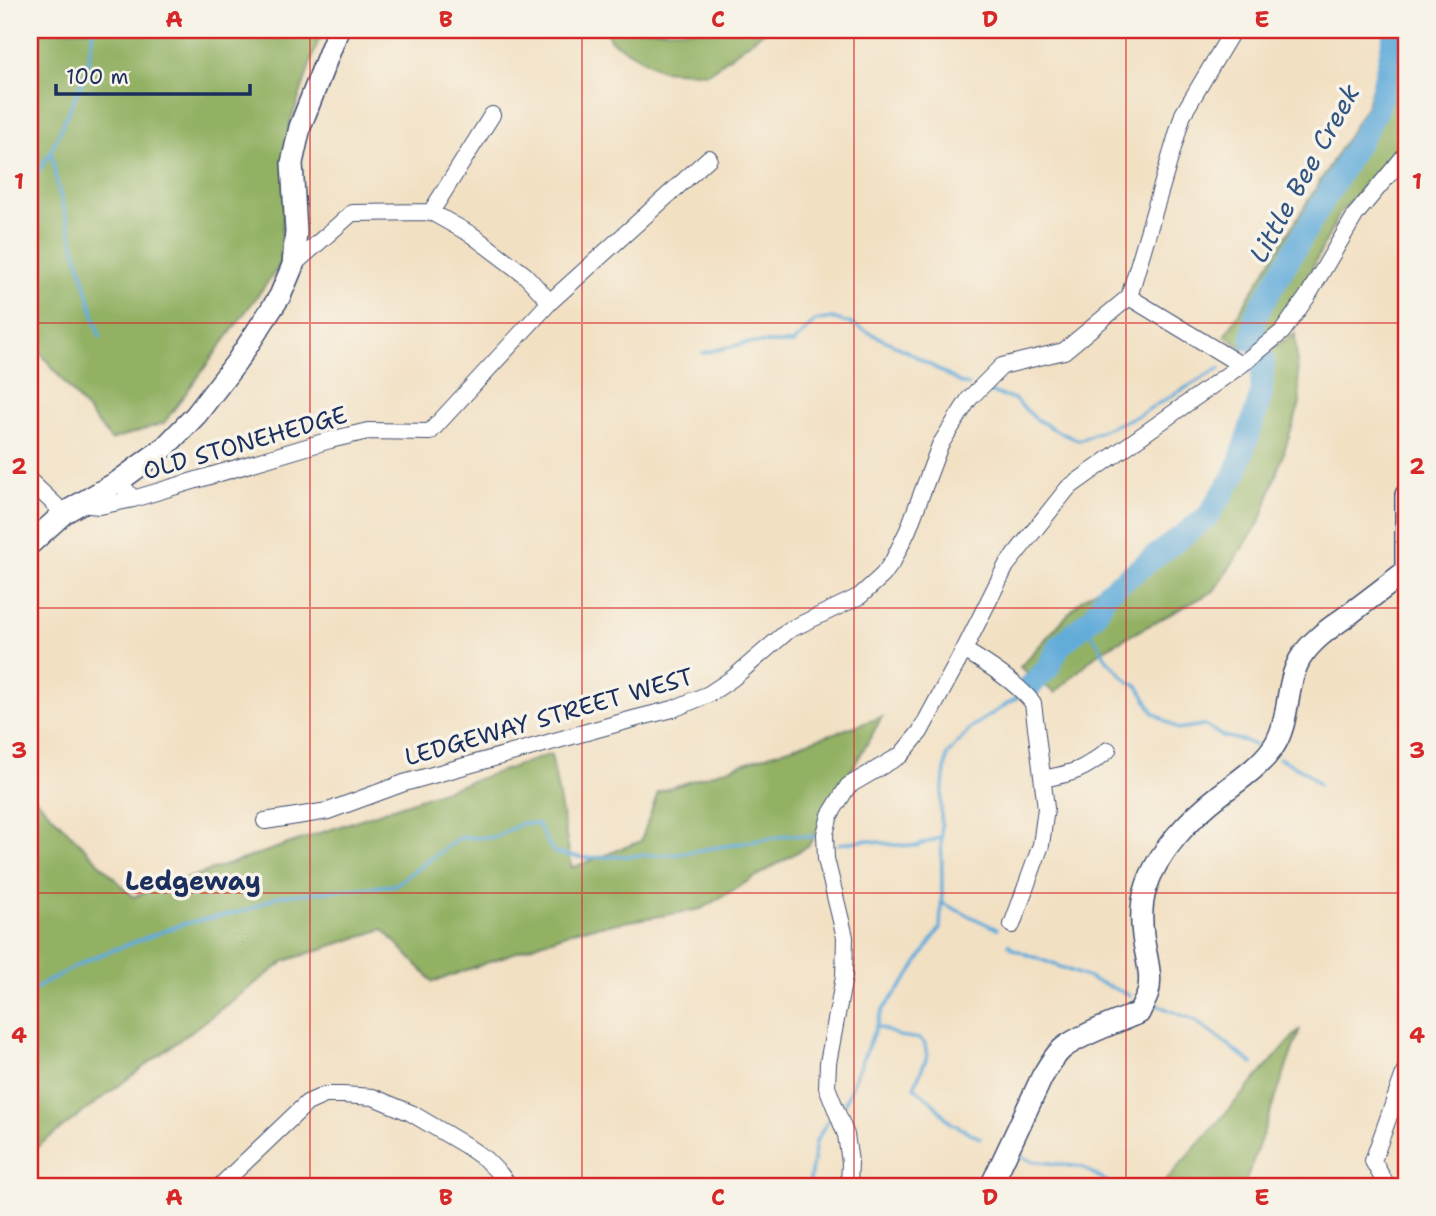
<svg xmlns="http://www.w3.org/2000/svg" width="1436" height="1216" font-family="'Shantell Sans',sans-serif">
  <rect width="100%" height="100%" fill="#f7f3e8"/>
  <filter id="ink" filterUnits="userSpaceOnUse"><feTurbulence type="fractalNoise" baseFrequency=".0143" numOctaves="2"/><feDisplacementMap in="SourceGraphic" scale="14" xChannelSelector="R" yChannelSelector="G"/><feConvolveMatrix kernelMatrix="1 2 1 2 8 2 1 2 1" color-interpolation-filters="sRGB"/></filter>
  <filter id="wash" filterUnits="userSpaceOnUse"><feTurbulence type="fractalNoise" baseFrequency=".00686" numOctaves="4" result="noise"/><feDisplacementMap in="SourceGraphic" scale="28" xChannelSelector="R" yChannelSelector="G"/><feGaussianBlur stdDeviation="1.57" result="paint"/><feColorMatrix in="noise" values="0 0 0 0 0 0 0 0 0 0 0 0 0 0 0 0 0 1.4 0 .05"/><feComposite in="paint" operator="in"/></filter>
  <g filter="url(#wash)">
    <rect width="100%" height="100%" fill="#f2e0c3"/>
    <path fill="#92b164" stroke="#567061" stroke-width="2" d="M30 30H322L289 127 280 265 164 423 111 440 30 340Z
      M605 30H766L708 73 661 70 611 41Z
      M1388 30H1406V138L1340 213 1283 326 1245 349 1225 336 1367 105Z
      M1295 334 1300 403 1261 520 1214 591 1099 652 1055 693 1020 667 1081 600 1206 512 1231 471 1264 369 1257 357Z
      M882 717 809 845 701 909 577 930 433 982 383 929 285 961 30 1152V793L133 897 551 754 572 868 641 841 658 792Z
      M1300 1029 1244 1186H1161Z"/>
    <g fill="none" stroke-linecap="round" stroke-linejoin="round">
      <path stroke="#62acda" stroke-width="3.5" d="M51 151 57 184 100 337
        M30 185 51 151 87 70 93 30
        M1239 352 1252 340
        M703 353 747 343H793L815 321 832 318 852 324 908 352 961 383 968 385
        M990 392 1014 399 1036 419 1063 434 1079 440 1137 416 1220 368
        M1084 624 1098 643 1107 660 1129 682 1138 686 1154 713 1178 729 1204 725 1222 736 1245 741 1258 747
        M1279 758 1306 772 1319 785
        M839 844 867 840 894 845 916 846 942 837
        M942 903 997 929
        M1008 944 1013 949 1079 974 1130 995
        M30 992 50 980 92 958 183 924 248 910 278 896 395 885 459 838 496 837 522 823 538 824 549 845 555 853 585 858 677 854 791 835 814 837
        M1157 1005 1196 1021 1253 1064
        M876 1026 899 1036 920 1039 925 1044 927 1057 914 1087 929 1099 951 1123 980 1138
        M845 1103 883 1009 906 980 940 928 942 892 941 802 947 755 973 726 1018 697
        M1018 1155 1032 1161 1082 1167 1114 1186
        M809 1186 816 1141 828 1121"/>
      <path stroke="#62acda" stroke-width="23" d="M1252 340 1255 316 1378 109 1393 41 1398 30
        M1029 687 1048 668 1059 646 1094 616 1107 593 1207 517 1236 473 1261 395 1263 360"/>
    </g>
  </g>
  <g filter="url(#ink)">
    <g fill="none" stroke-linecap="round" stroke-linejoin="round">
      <defs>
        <path id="street" d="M431 212 492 115
          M293 265 352 213 431 212 472 235 525 275 550 302
          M1129 297 1183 114 1233 30
          M1129 297 1241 365
          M30 481 64 513
          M119 481 133 499 330 440 368 431 430 432 550 302 709 158
          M78 504 100 506 133 499
          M964 650C987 664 1016 682 1033 703L1046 808 1041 845 1012 925
          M1043 779C1073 773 1083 771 1108 750
          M265 821 328 811 404 783 637 718 673 709 709 694 733 678 789 630 860 596 883 575 893 561 908 530 940 445 969 399 1002 366 1064 351 1129 297
          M220 1186 307 1103 325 1095H343L373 1097 411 1113 465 1145 485 1159 500 1174 509 1186
          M849 1186 850 1162 846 1135 827 1087 828 1063 844 977 845 937 826 859 825 834 830 815 848 786 901 755 920 732 964 650 1006 566 1068 488 1241 365 1282 332 1307 297 1356 214 1406 154
          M1387 1186 1373 1161 1406 1068"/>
        <path id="secondary" d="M30 544 64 513 119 481 164 448 196 415 236 363 280 296 293 265 296 232 292 163 300 127 338 30
          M991 1186 1042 1077C1048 1067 1053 1057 1062 1049 1077 1036 1119 1021 1139 1013 1142 1006 1146 1000 1148 993 1153 975 1145 954 1143 936 1141 920 1141 903 1146 888 1157 852 1191 817 1221 794 1238 781 1259 767 1272 749 1291 723 1284 687 1300 659 1312 639 1333 626 1351 613 1369 599 1388 585 1406 571V495"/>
      </defs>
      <use href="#street" stroke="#3b4a6d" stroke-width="18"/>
      <use href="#secondary" stroke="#3b4a6d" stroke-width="24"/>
      <use href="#street" stroke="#fff" stroke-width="16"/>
      <use href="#secondary" stroke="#fff" stroke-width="21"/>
    </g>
  </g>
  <path fill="none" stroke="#d62828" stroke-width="2" stroke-opacity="0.55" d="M310 30V1186M582 30V1186M854 30V1186M1126 30V1186M30 323H1406M30 608H1406M30 893H1406"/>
  <g text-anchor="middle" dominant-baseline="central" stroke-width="7" stroke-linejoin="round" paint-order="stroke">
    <g font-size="24" fill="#1b2f5e" stroke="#f7f3e8">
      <text transform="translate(245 443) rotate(-16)">OLD STONEHEDGE</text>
      <text transform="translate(549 717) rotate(-16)">LEDGEWAY STREET WEST</text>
    </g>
    <g font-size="26" font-style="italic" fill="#305483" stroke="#f7f3e8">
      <text transform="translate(1304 173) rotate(-61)">Little Bee Creek</text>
    </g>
    <g font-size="26" font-weight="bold" fill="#1b2f5e" stroke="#f7f3e8">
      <text x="193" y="880">Ledgeway</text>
    </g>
  </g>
  <rect width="1436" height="1216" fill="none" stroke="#f7f3e8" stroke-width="77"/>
  <path d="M56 84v10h194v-10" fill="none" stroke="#1b2f5e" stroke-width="3.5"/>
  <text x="66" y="84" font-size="21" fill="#1b2f5e" stroke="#f7f3e8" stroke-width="5" paint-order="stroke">100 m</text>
  <rect x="38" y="38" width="1360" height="1140" fill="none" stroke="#d62828" stroke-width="2.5"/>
  <g font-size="23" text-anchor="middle" font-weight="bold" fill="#d62828">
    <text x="174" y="27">A</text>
    <text x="446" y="27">B</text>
    <text x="718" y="27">C</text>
    <text x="990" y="27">D</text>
    <text x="1262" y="27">E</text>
    <text x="19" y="189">1</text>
    <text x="1417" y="189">1</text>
    <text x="19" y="474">2</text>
    <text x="1417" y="474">2</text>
    <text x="19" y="758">3</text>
    <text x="1417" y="758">3</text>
    <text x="19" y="1043">4</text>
    <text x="1417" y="1043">4</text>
    <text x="174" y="1205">A</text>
    <text x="446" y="1205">B</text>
    <text x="718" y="1205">C</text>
    <text x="990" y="1205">D</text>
    <text x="1262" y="1205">E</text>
  </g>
</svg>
